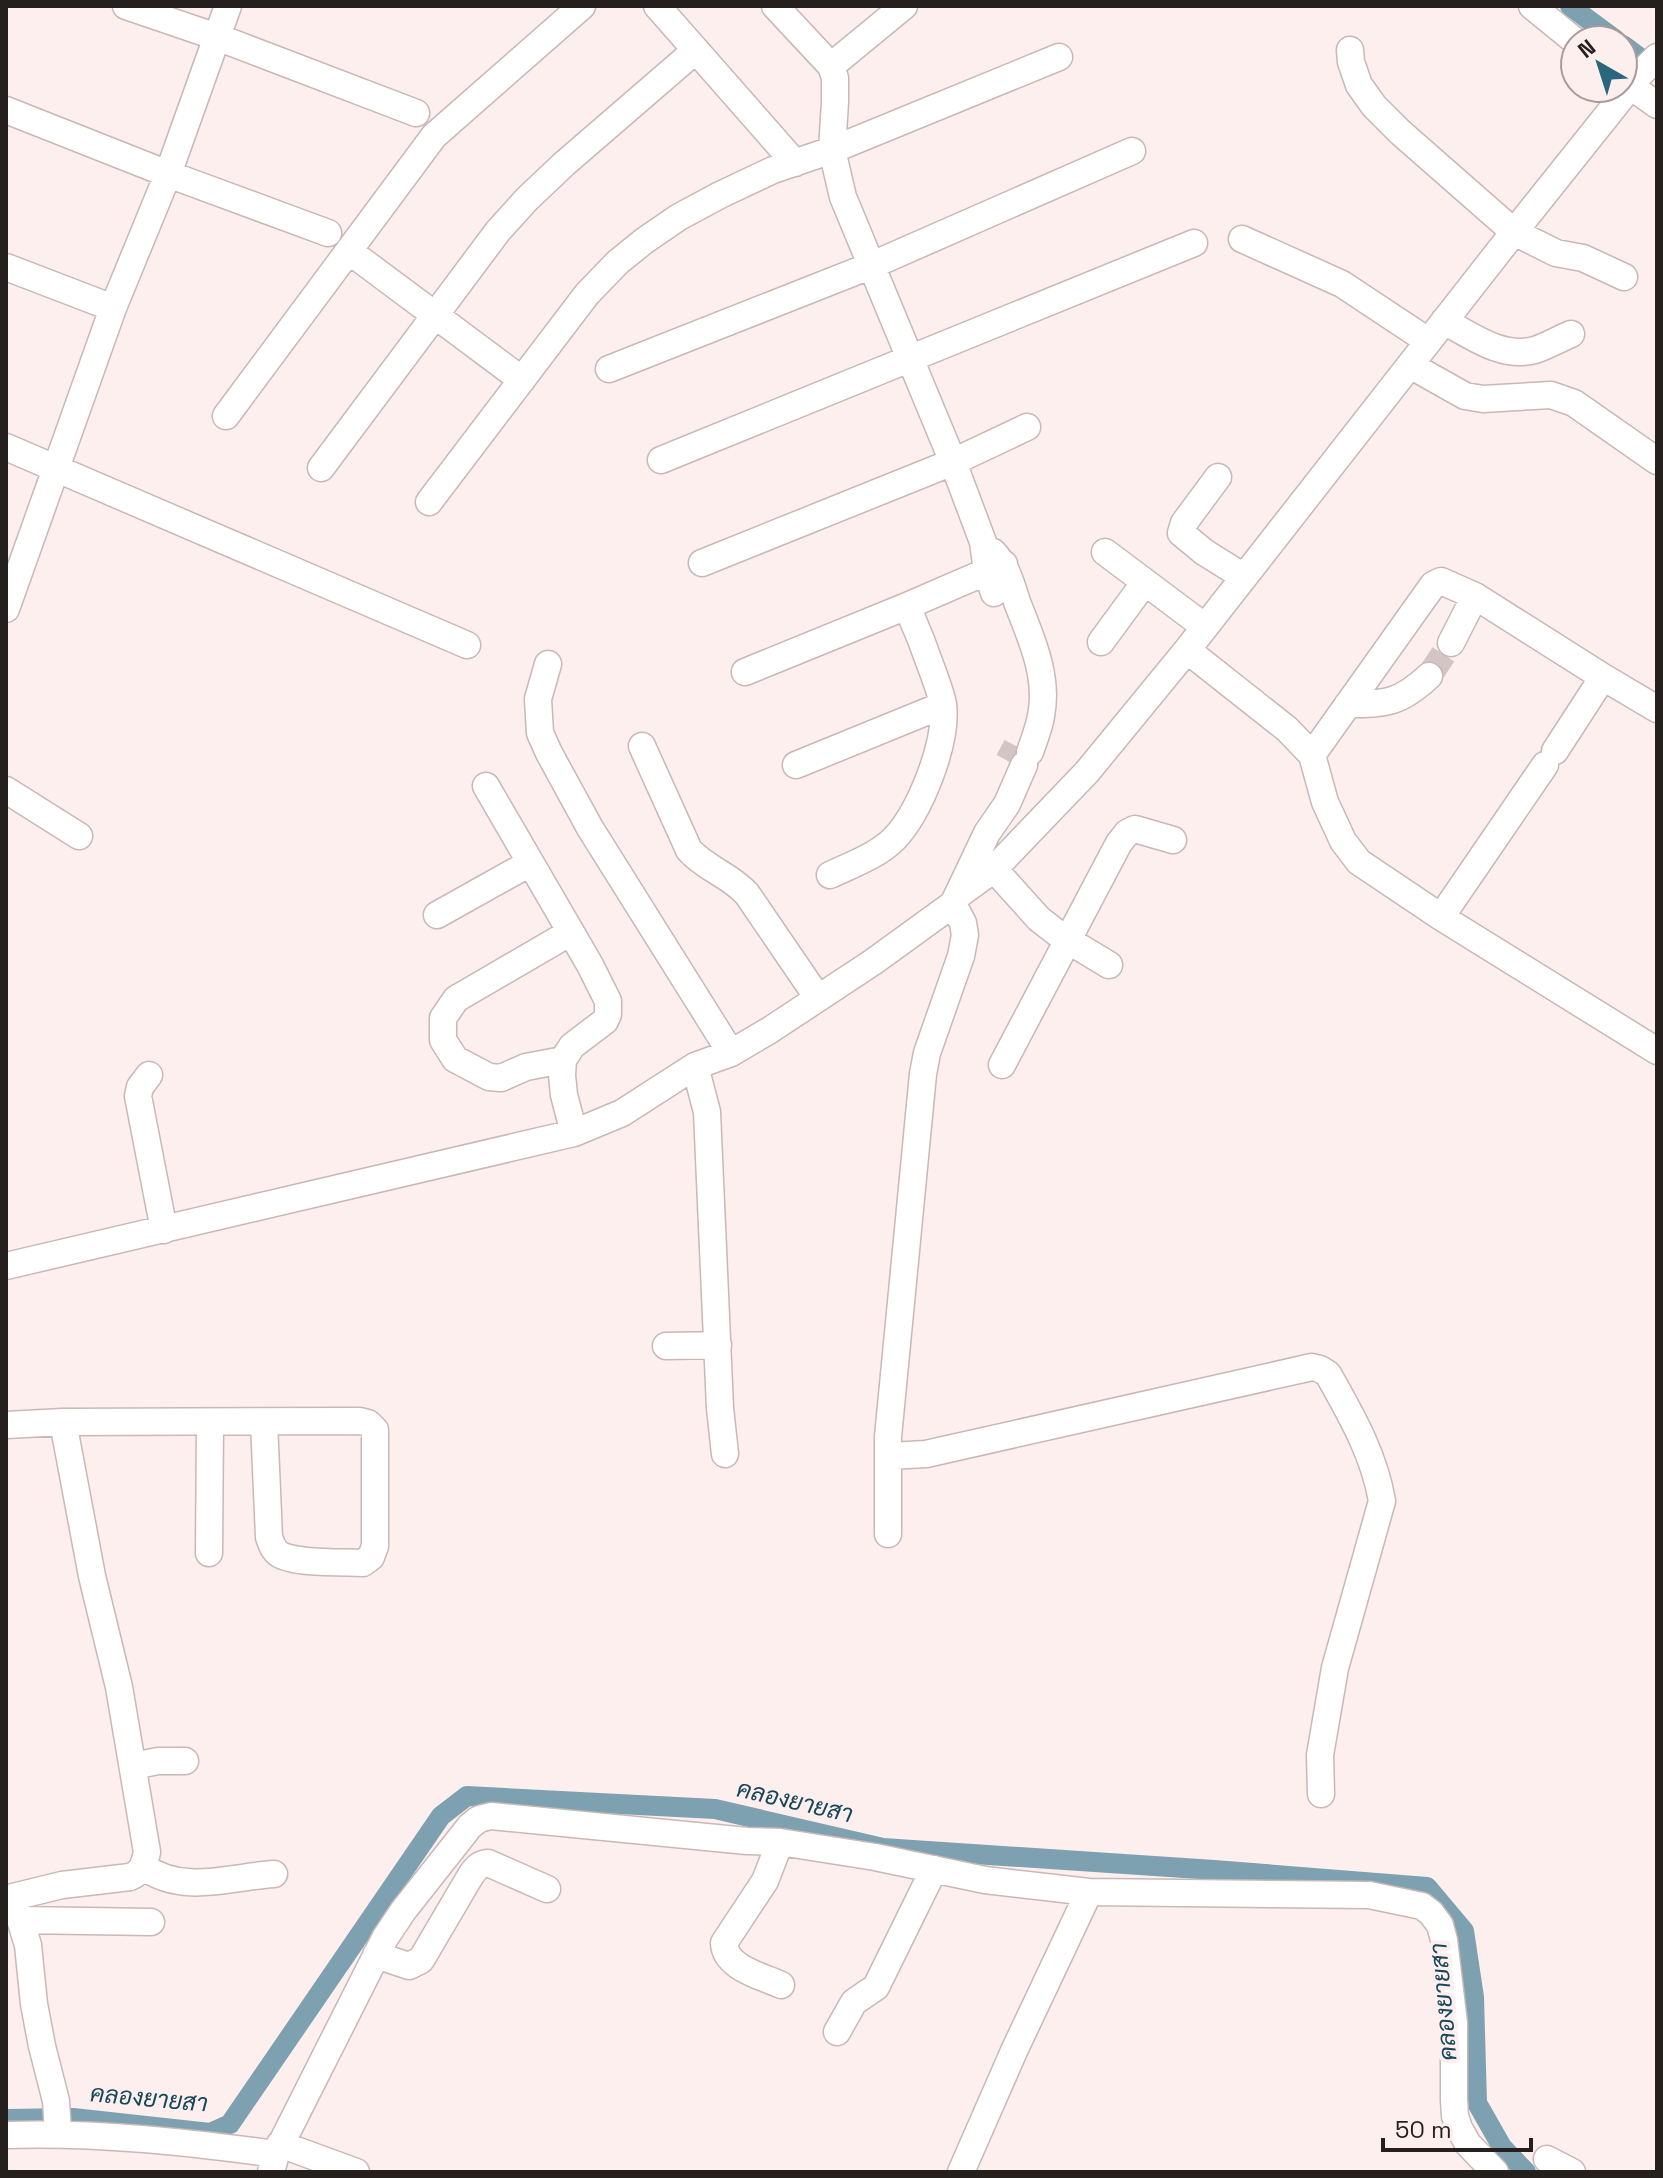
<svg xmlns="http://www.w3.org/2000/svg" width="1663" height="2178" font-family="'Space Grotesk',Sarabun,sans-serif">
  <rect width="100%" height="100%" fill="#fdefee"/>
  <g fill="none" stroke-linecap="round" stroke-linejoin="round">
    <path stroke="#7da1b0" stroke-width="20" d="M1570 6 1616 40
      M1623 45 1657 70
      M6 2119 73 2118 210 2133 230 2124 441 1816 467 1796 715 1809 883 1848 1214 1870 1427 1887 1464 1931 1474 1997 1477 2103 1502 2147 1526 2172"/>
    <path stroke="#d2c5c4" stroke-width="26" stroke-dasharray="26 13" stroke-linecap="butt" d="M1429 676 1451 643
      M1008 761 1016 746"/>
    <defs>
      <path id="minor" d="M126 6 217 37 416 113
        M657 6 795 163
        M775 6 831 66 835 78V102L832 150 843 197 953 462 983 542 987 572 994 593
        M1532 6 1575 41
        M1350 50 1351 62 1359 85 1374 106 1400 132 1514 232 1556 253 1583 258 1624 277
        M831 66 904 6
        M1623 81 1657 105
        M6 110 168 174 328 233
        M1242 239 1342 284 1428 341
        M349 251 522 380
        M6 267 113 308
        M1444 321C1472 336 1502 359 1535 350 1547 346 1559 339 1571 334
        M1410 365 1465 396 1483 399 1551 395 1574 403 1657 461
        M609 369 870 266 1132 151
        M226 416 434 136 582 6
        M6 447 467 645
        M661 460 1194 243
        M321 468 498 231 527 199 564 164 696 50
        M1218 477 1184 523 1181 533 1204 552 1244 577
        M429 502 587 294 618 262 644 241 679 217 720 195 773 170 832 150 1059 57
        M993 552C1007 567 1011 583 1017 602 1031 638 1049 676 1041 716 1039 728 1034 740 1030 752
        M1105 552 1205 627
        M702 563 953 462 1027 427
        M6 609 113 308 168 174 228 6
        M1101 642 1145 582
        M1451 643 1475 596
        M1187 650 1287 729 1312 755 1325 802 1343 841 1359 862 1441 917 1657 1051
        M548 664 538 699 540 733 549 753 590 828 731 1053
        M745 672 907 606 1004 564
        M1603 677 1657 709
        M1348 704C1387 704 1400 703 1429 676
        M642 746 689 850C706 869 730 875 747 894L818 998
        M1312 755 1433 585 1441 581 1475 596 1603 677 1555 751
        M796 765 943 705
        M486 786 590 965 608 1001V1014L605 1021 572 1046 563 1060 562 1075 564 1095 574 1133
        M6 790 79 836
        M994 869 1039 919 1061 936 1109 965
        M830 875C851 865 877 856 894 839 920 812 948 742 943 704 941 694 937 684 934 675 926 652 917 629 907 606
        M958 894 987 833 1007 804 1024 765
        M437 915 530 863
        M1441 917 1545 765
        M563 1060 526 1067 501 1078 489 1077 455 1059 443 1040V1018L456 999 571 932
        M1002 1065 1119 843 1127 833 1135 829 1173 840
        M695 1066 707 1112 720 1408 725 1454
        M149 1075 140 1087 138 1096 164 1230
        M6 1266 574 1133 622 1113 695 1066 731 1053 770 1030 873 962 953 904 957 896 994 869 1087 772 1187 650 1514 232 1641 73 1657 57
        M666 1346 718 1345
        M6 1425 63 1422 360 1421 368 1423 375 1430V1546L371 1557 363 1563C343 1562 295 1564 279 1554 273 1550 271 1543 269 1537L264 1422
        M890 1456 926 1454 1312 1367 1320 1369 1328 1374C1351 1415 1374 1454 1382 1501L1335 1668 1320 1755 1321 1794
        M888 1534V1437L923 1074 927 1053 961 956 965 935 963 923 953 904
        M209 1553 210 1423
        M133 1766 158 1761H185
        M780 1842 765 1881 724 1943C725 1968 762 1976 781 1985
        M144 1867C183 1895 230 1877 274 1874
        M21 1920 151 1922
        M376 1955 409 1966 421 1960 471 1875C476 1868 479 1864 488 1863L547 1889
        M837 2032 854 2002 876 1987 934 1869
        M58 2133 56 2101 42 2046 34 2004 28 1945 13 1897 62 1885 130 1877C143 1872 144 1864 147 1852L119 1687 92 1576 63 1422
        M6 2135C96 2132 186 2142 276 2154
        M280 2144 356 2172
        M1547 2159 1572 2172
        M271 2172 276 2154 385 1938 403 1911 470 1826 479 1819 491 1816 747 1841 780 1842 875 1857 985 1880 1089 1892 1369 1895 1422 1906 1431 1913 1440 1925 1444 1940 1454 2023V2100L1455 2116 1459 2128 1468 2144 1495 2172
        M961 2172 1014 2051 1089 1892"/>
    </defs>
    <use href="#minor" stroke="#c8b8b6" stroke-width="29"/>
    <use href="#minor" stroke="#fff" stroke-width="26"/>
  </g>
  <g text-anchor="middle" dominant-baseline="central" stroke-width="8" stroke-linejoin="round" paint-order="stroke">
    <g font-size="24" font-style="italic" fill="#16485a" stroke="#fdefee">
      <text transform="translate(795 1801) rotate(13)">คลองยายสา</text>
      <text transform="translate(1443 2002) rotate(-95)">คลองยายสา</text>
      <text transform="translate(149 2098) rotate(5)">คลองยายสา</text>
    </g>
  </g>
  <rect width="1663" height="2178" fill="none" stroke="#251f1e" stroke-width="16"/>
  <g transform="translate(1599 64) rotate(321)"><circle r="38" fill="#fdefee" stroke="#a79c9b" stroke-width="2"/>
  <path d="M0-6L14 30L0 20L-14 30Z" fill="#2a677e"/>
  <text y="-12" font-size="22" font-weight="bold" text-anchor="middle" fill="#251f1e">N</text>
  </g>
  <path d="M1383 2138v12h148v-12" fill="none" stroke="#251f1e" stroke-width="4"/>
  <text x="1395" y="2138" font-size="24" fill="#251f1e" stroke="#fdefee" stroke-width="6" paint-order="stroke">50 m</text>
</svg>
